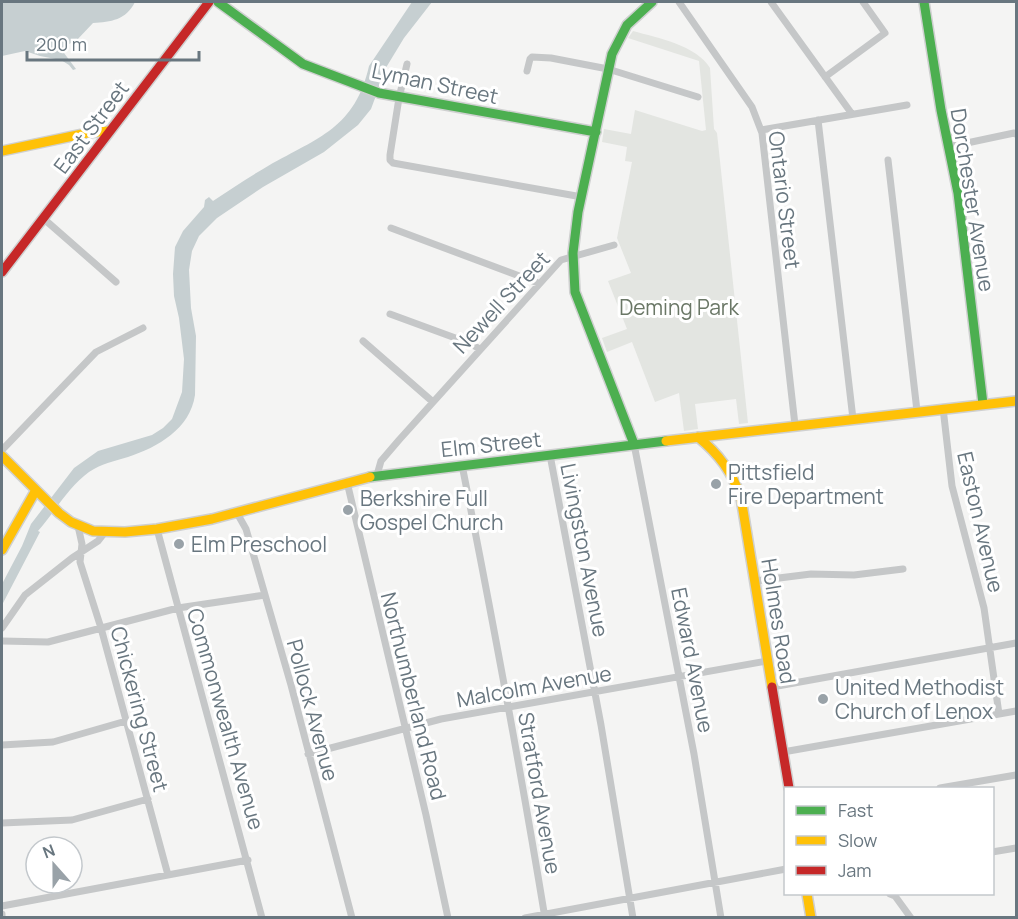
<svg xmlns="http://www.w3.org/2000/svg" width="1018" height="919" font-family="Manrope,sans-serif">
  <rect width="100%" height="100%" fill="#f4f4f3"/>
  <path fill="#e3e5e1" d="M633 31C658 38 696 45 710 68L714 129 717 133 748 423 739 424 736 399 695 404 698 429 684 431 679 393 655 402 632 342 607 352 602 338 627 329 608 281 631 273 617 238 632 162 625 161 627 147 602 142 604 129 631 134 635 110 702 131 706 130 699 61 628 38Z"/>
  <path fill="#c6cfd1" d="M2 2H135C126 20 111 22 93 23L76 41 64 46V53L76 69 73 70 69 65 61 60 40 56 25 51 2 56Z
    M412 2H432L404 38 387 66 371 109 358 125 324 152 263 187 217 218 199 236 192 251 189 270 191 308 196 336 195 395C190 429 158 447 128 457 114 461 101 464 89 472 68 487 55 512 38 531L40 532 2 605V584L22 546 31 524 74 468 98 451 152 435 163 428 172 419 182 392 184 359 179 318 174 296 173 274 175 247 183 231 204 207 205 200 209 197 213 201C231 189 249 177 268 166 319 137 355 128 369 66Z"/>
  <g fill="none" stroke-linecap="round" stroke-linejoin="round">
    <defs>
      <path id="fast" d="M218 2 303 64 379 93 596 132
        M924 2 941 110 958 193 983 404
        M634 444 575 292 573 253 578 212 612 54 627 25 652 2
        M370 477 666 441"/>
      <path id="slow" d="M2 151 87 133 109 131
        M698 437C719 454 732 472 741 498L772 687
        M666 441 1016 401
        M2 456 59 513 71 522 93 531 125 532 157 529 212 519 370 477
        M2 550 36 490
        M807 894 811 918"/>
      <path id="jam" d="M2 272 209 2
        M772 687 789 788"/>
    </defs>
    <use href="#fast" stroke="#cfd0d0" stroke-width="12"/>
    <use href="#slow" stroke="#cfd0d0" stroke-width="12"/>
    <use href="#jam" stroke="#cfd0d0" stroke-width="12"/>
    <path stroke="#c5c7c8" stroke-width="7" d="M679 2 752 107 762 133 795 425
      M771 2 852 114
      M407 64 399 98 390 155V160L393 163 582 197
      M527 71 530 59 532 57 551 58 608 69 698 97
      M825 77 885 33 863 2
      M818 120 853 419
      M761 130 907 105
      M948 147 1014 133 1016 134
      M888 160 917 411
      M44 219 116 282
      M391 228 538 283
      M390 314 469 343 480 349
      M363 341 433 402
      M943 408 952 486 984 608 999 714
      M634 444 694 754 721 918
      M2 450 96 352 143 328
      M550 455 601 725 633 918
      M462 465C492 616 520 766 545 918
      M377 475 381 461 399 440 561 260 614 245
      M347 482 426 815 448 918
      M237 513 246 529 291 685 352 918
      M78 526 82 544 80 562 101 628 168 875
      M157 529 262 918
      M755 581 811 574 854 575 903 569
      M2 628 25 595 72 558 98 541 105 532
      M2 641 48 642 178 608 265 595
      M772 687 1016 643
      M2 745 53 742 126 721
      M783 752 1016 711
      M308 754 441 719 767 661
      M940 788 1016 775
      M2 823 72 820 148 799
      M992 852 1016 848
      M890 894 895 896 911 918
      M2 906 248 860
      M2 914V918
      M525 918 786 869"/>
    <use href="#fast" stroke="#4caf50" stroke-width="9"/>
    <use href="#slow" stroke="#ffc107" stroke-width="9"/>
    <use href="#jam" stroke="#c62828" stroke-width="9"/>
  </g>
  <g fill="#99a2a8" stroke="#fff" stroke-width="2">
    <circle cx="716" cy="484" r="6"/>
    <circle cx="348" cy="510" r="6"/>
    <circle cx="179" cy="544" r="6"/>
    <circle cx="823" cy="699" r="6"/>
  </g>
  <g text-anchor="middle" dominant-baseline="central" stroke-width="6" stroke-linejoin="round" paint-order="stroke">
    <g font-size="21" fill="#68767f" stroke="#fff">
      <text transform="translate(435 83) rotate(12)">Lyman Street</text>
      <text transform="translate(91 127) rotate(-53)">East Street</text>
      <text transform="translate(785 200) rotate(83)">Ontario Street</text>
      <text transform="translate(973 200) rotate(81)">Dorchester Avenue</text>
      <text transform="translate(501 302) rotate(-47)">Newell Street</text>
      <text transform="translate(491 444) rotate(-6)">Elm Street</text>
      <text transform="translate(981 522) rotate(77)">Easton Avenue</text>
      <text transform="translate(585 550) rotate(79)">Livingston Avenue</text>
      <text transform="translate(779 621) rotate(81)">Holmes Road</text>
      <text transform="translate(693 660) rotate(79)">Edward Avenue</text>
      <text transform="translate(534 686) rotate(-10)">Malcolm Avenue</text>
      <text transform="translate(414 696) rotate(76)">Northumberland Road</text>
      <text transform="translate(140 709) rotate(75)">Chickering Street</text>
      <text transform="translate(313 710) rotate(75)">Pollock Avenue</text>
      <text transform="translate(226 719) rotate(74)">Commonwealth Avenue</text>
      <text transform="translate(540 793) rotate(80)">Stratford Avenue</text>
    </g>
    <g font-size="21" fill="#6a7766" stroke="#fff">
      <text x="679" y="307">Deming Park</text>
    </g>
    <g font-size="21" fill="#68767f" stroke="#fff" text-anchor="start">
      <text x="728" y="472">Pittsfield<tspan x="728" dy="24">Fire Department</tspan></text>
      <text x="360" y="498">Berkshire Full<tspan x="360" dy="24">Gospel Church</tspan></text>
      <text x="191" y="544">Elm Preschool</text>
      <text x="835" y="687">United Methodist<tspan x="835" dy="24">Church of Lenox</tspan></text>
    </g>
  </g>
  <rect width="1018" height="919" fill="none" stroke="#68767f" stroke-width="6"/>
  <rect x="784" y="787" width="210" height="108" fill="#ffffff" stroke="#c3c8cc" stroke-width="1.5"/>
  <rect x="796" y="806" width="30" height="9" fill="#4caf50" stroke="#c3c8cc" stroke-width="1.5"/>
  <text x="838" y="817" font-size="18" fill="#68767f">Fast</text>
  <rect x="796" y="836" width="30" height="9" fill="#ffc107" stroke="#c3c8cc" stroke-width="1.5"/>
  <text x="838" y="847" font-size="18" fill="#68767f">Slow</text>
  <rect x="796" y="866" width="30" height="9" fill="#c62828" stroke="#c3c8cc" stroke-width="1.5"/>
  <text x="838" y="877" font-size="18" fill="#68767f">Jam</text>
  <g transform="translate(54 865) rotate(339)"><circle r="28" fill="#ffffff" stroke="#c3c8cc" stroke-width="1.5"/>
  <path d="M0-4.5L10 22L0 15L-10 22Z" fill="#99a2a8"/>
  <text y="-9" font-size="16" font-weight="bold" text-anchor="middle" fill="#68767f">N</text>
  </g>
  <path d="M27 51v9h172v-9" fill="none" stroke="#68767f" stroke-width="3"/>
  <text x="36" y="51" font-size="18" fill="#68767f" stroke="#ffffff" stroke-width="4.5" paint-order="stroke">200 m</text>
</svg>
